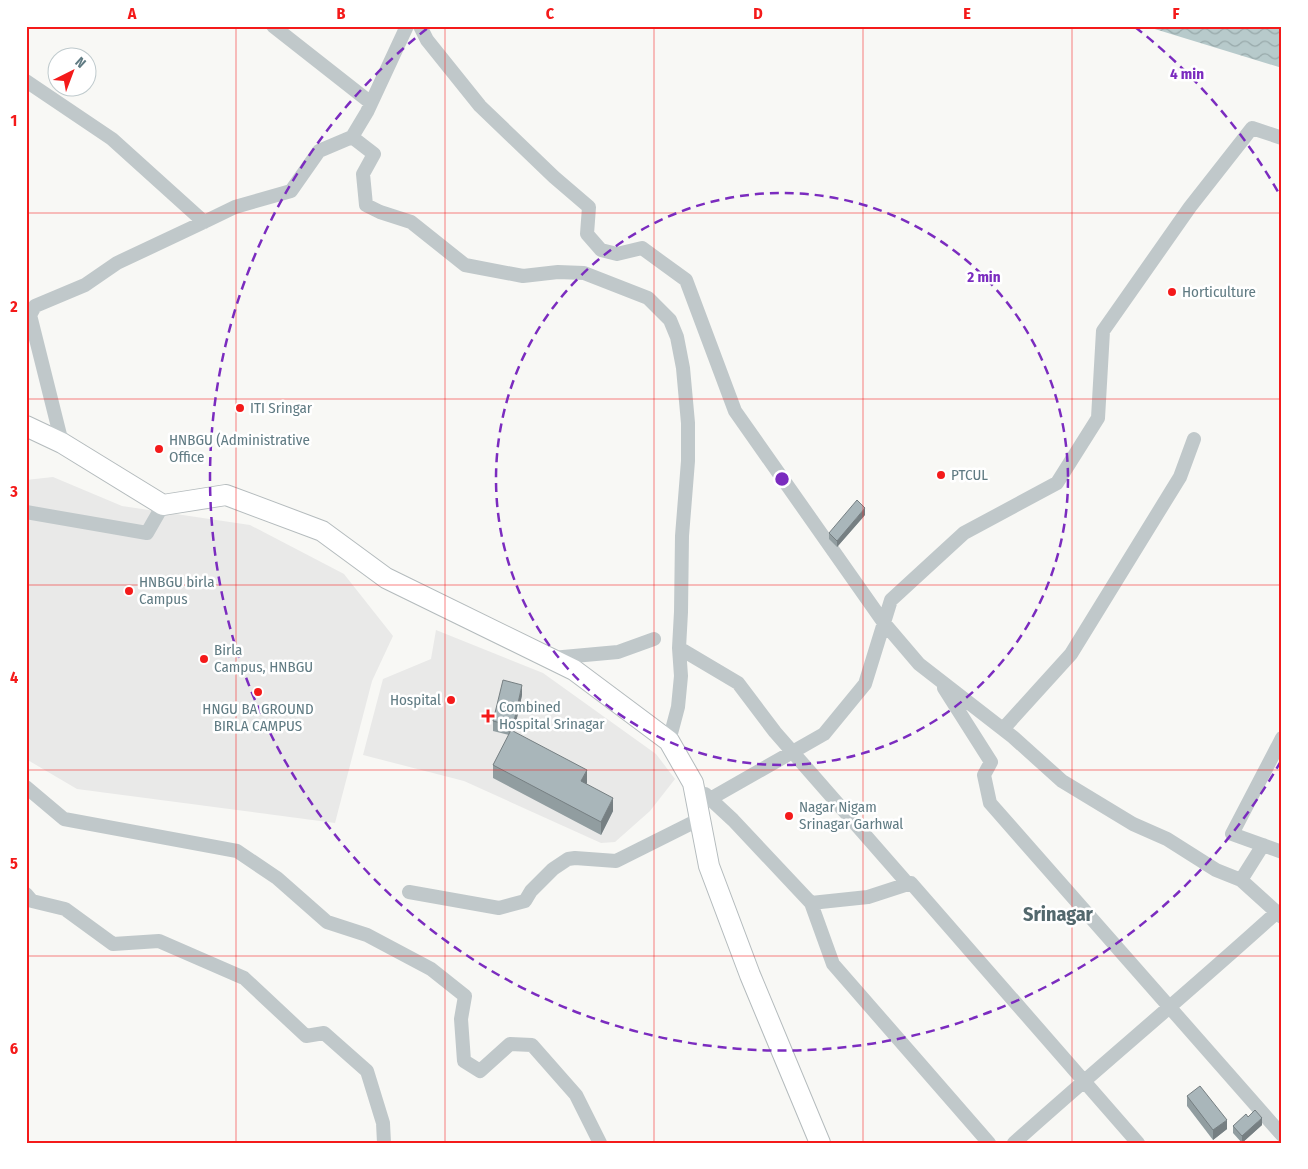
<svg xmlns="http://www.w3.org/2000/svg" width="1308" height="1169" font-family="'Fira Sans Condensed',sans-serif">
  <defs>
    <pattern id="water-waves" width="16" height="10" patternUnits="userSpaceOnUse" patternTransform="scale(1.25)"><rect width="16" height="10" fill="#b7cacb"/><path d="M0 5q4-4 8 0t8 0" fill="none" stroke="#98a9aa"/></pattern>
  </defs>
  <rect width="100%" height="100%" fill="#f8f8f5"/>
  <path fill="#e9e9e8" d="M53 477 122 506 250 525 344 574 393 636 372 681 335 823 77 789 26 759V480Z
    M436 630 543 673 656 754 675 779 650 811 615 842 601 843 464 781 363 755 383 679 431 659Z"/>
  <path fill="url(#water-waves)" d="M1145 26H1282V68Z"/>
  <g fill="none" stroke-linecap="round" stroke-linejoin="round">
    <defs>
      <path id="highway" d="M26 426 62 443 163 505 226 495 322 531 386 578 574 670 669 741 693 783 709 866 750 975 820 1143"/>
    </defs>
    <use href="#highway" stroke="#b4bbbd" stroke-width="22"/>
    <path stroke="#c0c8ca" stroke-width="14" d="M273 26 371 103
      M407 26 367 112 352 137 374 154 363 174 366 205 380 212 411 222 465 265 523 276 558 272 584 273 648 298 670 320 677 337 683 368 688 423V461L682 536 681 612 679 648 681 676 678 707 669 741
      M420 26 427 40 480 106 554 177 589 207 587 234 601 250 617 254 642 248 686 280 735 411 884 623 919 664 1013 737 1062 781 1133 824 1167 839 1216 870 1241 880 1263 845
      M26 81 112 139 204 222
      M26 309 30 315 62 443
      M30 315 35 306 85 285 117 263 204 222 235 207 291 191 319 151 352 137
      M26 512 147 533 163 505
      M679 648 738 683 775 732 908 884
      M552 658 618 652 654 639
      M944 688 991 762 984 775 990 803 1282 1135
      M1003 729 1071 654 1180 477 1194 439
      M1282 738 1232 834 1282 852
      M26 787 64 819 237 851 277 878 327 922 367 935 431 969 465 996 461 1019 464 1061 480 1071 510 1044 532 1045 576 1095 600 1143
      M705 794 733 820 811 903 833 964 989 1143
      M710 799 824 734 865 684 891 600 964 533 1057 483 1098 418 1103 331 1190 207 1252 128 1282 138
      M1241 880 1282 917
      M409 892 499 908 525 901 531 891 553 869 568 859 575 858 616 861 700 819
      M26 894 32 901 65 909 113 944 159 941 244 978 306 1036 324 1033 367 1071 383 1123 384 1143
      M811 903 868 897 911 883 1138 1143
      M1014 1143C1101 1065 1190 991 1276 913"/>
    <use href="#highway" stroke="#fff" stroke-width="20"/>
  </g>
  <path fill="#919da0" d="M865 515 837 547 829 539V533Z
    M522 695 514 732 587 783 586 784 613 811 601 835 493 778V765L509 735 493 731V721Z
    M1187 1096 1227 1129 1213 1140 1187 1106Z
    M1248 1117 1262 1125 1242 1143 1233 1133V1126Z"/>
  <path fill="#767f82" d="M865 508V515L837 547V541Z
    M522 685V695L513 736V726Z
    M587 770V783L581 794V781Z
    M613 798V811L601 835V822Z
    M1262 1118V1125L1242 1143V1136Z
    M1227 1120V1129L1213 1140V1130Z"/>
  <path fill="#a9b6ba" stroke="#767f82" d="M857 500 865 508 837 541 829 533Z
    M503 680 522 685 513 726 493 721Z
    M511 730 587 770 581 781 613 798 601 822 493 765Z
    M1200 1086 1227 1120 1213 1130 1187 1096Z
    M1255 1110 1262 1118 1242 1136 1233 1126 1246 1114 1248 1117Z"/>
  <path fill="none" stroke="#f41a1a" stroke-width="1" stroke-opacity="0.55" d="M236 26V1143M445 26V1143M654 26V1143M863 26V1143M1072 26V1143M26 213H1282M26 399H1282M26 585H1282M26 770H1282M26 956H1282"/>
  <g fill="none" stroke="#7b2cbf" stroke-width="2.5" stroke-dasharray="9 6">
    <circle cx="782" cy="479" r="286"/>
    <path d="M1281 761A573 573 0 1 1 429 27M1135 27A573 573 0 0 1 1281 197"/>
  </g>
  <g fill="#f41a1a" stroke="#fff" stroke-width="2">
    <circle cx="1172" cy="292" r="5"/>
    <circle cx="240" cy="408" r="5"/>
    <circle cx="159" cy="449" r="5"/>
    <circle cx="941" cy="475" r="5"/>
    <circle cx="129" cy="591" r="5"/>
    <circle cx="204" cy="659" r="5"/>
    <circle cx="258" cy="692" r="5"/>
    <circle cx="451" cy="700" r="5"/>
    <path d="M485.5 708.5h5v5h5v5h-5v5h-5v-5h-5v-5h5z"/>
    <circle cx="789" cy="816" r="5"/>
  </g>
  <g text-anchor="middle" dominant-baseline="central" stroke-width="5" stroke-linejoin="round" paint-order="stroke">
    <g font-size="15" fill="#607b83" stroke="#fff" text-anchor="start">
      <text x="1182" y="292">Horticulture</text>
      <text x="250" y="408">ITI Sringar</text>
      <text x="169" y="440">HNBGU (Administrative<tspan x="169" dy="17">Office</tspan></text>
      <text x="951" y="475">PTCUL</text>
      <text x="139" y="582">HNBGU birla<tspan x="139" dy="17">Campus</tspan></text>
      <text x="214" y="650">Birla<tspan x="214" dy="17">Campus, HNBGU</tspan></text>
      <text x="441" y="700" text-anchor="end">Hospital</text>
      <text x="499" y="707">Combined<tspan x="499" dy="17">Hospital Srinagar</tspan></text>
      <text x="258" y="709" text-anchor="middle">HNGU BA GROUND<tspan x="258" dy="17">BIRLA CAMPUS</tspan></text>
      <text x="799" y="807">Nagar Nigam<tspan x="799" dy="17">Srinagar Garhwal</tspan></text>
    </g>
    <g font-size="20" font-weight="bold" fill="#53686d" stroke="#fff">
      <text x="1058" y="914">Srinagar</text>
    </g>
  </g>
  <circle cx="782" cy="479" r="8" fill="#7b2cbf" stroke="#fff" stroke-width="2.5"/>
  <g font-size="15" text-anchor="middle" font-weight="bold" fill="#7b2cbf" stroke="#fff" stroke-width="5" stroke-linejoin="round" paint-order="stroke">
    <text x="1187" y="79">4 min</text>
    <text x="984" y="282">2 min</text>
  </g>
  <rect width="1308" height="1169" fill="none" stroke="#ffffff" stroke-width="55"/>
  <g transform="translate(72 72) rotate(42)"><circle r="24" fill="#ffffff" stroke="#bfcacd"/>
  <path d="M0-4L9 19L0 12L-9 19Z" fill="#f41a1a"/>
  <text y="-8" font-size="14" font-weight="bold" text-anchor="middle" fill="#607b83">N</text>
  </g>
  <rect x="28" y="28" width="1252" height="1114" fill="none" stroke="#f41a1a" stroke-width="2"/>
  <g font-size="16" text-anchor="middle" font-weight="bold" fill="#f41a1a">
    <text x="132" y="19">A</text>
    <text x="341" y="19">B</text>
    <text x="550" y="19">C</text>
    <text x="758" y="19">D</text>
    <text x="967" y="19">E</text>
    <text x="1176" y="19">F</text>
    <text x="14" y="126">1</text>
    <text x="14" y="312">2</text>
    <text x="14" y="497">3</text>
    <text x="14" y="683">4</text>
    <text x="14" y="869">5</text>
    <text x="14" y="1054">6</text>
  </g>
</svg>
